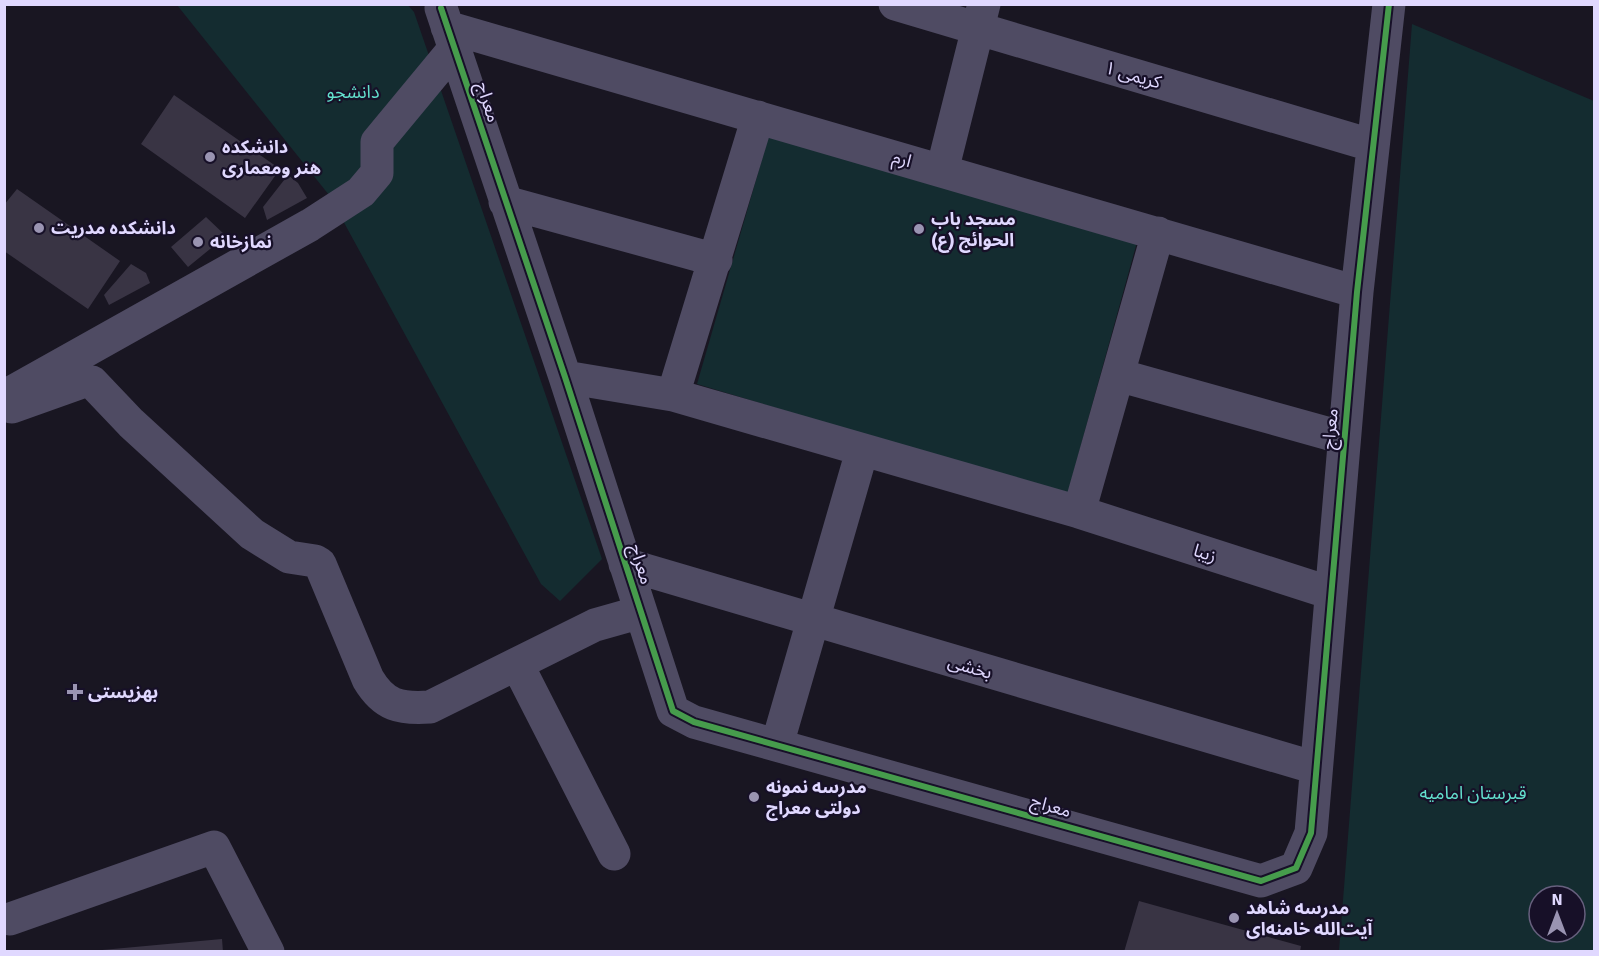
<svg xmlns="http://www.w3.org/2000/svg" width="1599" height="956" font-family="Signika,'Noto Sans Arabic',sans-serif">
  <rect width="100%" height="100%" fill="#191622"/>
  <path fill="#142c30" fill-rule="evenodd" d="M407 4 414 12 602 559 560 601 541 584 329 195 177 5Z
    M1412 24 1594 101V951H1339ZM1539 896H1575V932H1539Z
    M769 135 1137 242 1067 496 697 384Z"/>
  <path fill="#393444" d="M174 95 280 169 245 218 141 144Z
    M288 175 298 183 307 198 267 220 263 207Z
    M17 189 120 261 88 309 4 251V205Z
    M206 217 226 236 188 267 171 247Z
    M131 264 146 273 150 283 109 305 104 295Z
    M1139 901 1301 946 1300 952H1124Z
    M222 939 223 952H102V950Z"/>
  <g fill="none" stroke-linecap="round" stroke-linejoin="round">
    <path stroke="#4f4b63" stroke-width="33" d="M895 4 1371 145
      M441 8 565 377 673 711 694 722 1261 881 1296 868 1311 833 1357 292 1389 4
      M447 27 1357 292
      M454 49 377 142V173L361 192 310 225 14 391 5 402 12 407 85 381 92 382 131 423 252 534 289 557 315 561 320 564 368 679C384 706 400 709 430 707L595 625 641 612
      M758 117 673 395 1079 512 1158 233
      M942 171 984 4
      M505 202 716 260
      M1118 375 1344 438
      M565 377 673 395
      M1079 512 1331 593
      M625 564 1316 768
      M517 664 614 854
      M777 745 862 451
      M10 919 214 847 268 952"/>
    <defs>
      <path id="cycleway" d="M441 8 565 377 673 711 694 722 1261 881 1296 868 1311 833 1357 292 1389 4"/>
    </defs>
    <use href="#cycleway" stroke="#171028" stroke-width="10"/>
    <use href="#cycleway" stroke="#469c4c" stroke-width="6"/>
  </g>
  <g fill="#9a94b2" stroke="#171028" stroke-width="2">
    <circle cx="210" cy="157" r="6"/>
    <circle cx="39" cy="228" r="6"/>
    <circle cx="919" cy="229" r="6"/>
    <circle cx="198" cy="242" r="6"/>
    <path d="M72 683h6v6h6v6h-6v6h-6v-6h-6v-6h6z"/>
    <circle cx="754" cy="797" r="6"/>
    <circle cx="1234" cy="918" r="6"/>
  </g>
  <g text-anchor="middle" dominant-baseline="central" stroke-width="4.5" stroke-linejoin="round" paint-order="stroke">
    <g font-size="18" fill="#e0d8ff" stroke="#171028">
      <text transform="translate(1133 75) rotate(16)">کریمی ۱</text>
      <text transform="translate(488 102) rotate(72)">معراج</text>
      <text transform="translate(902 159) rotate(16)">ارم</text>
      <text transform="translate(1330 429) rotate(-85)">معراج</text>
      <text transform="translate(1205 553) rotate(18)">زیبا</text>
      <text transform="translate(641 564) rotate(72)">معراج</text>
      <text transform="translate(970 667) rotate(16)">بخشی</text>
      <text transform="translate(1051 806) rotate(16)">معراج</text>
    </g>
    <g font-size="18" fill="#63e0ce" stroke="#171028">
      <text x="353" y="92">دانشجو</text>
      <text x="1473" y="793">قبرستان امامیه</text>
    </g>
    <g font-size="18" font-weight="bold" fill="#e0d8ff" stroke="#171028" text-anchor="start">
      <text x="222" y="147">دانشکده<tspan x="222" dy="21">هنر ومعماری</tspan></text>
      <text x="931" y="219">مسجد باب<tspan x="931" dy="21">الحوائج (ع)</tspan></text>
      <text x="51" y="228">دانشکده مدریت</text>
      <text x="210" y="242">نمازخانه</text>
      <text x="88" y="692">بهزیستی</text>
      <text x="766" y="787">مدرسه نمونه<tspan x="766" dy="21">دولتی معراج</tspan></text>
      <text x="1246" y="908">مدرسه شاهد<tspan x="1246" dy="21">آیت‌الله خامنه‌ای</tspan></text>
    </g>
  </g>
  <rect width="1599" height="956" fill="none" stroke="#e0d8ff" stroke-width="12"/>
  <g transform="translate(1557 914)"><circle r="28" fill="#171028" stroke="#67607e" stroke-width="1.5"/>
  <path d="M0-4.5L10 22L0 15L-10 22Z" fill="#9a94b2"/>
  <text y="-9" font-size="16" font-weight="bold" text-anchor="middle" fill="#e0d8ff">N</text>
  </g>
</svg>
